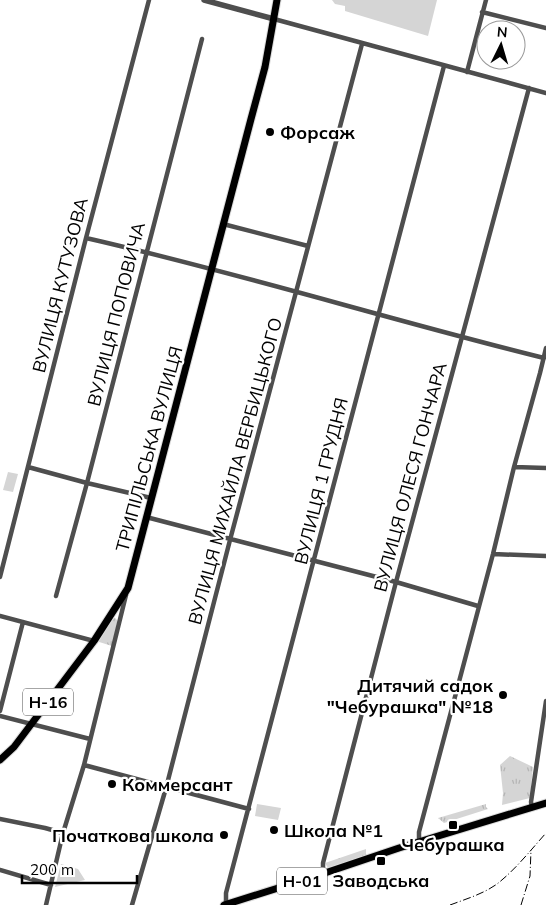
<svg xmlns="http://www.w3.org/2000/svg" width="546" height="905" font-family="Mulish,sans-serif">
  <defs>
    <pattern id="grass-tufts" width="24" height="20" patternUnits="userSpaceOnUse" patternTransform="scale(1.25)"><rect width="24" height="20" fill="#d5d5d5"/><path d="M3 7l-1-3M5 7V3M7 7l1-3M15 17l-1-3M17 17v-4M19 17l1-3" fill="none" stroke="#b5b5b5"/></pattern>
  </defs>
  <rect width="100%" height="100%" fill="#fff"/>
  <path fill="url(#grass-tufts)" d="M115 618 117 620V623L112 646 96 641 111 620Z
    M510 756 533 767 530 798 502 805 503 793 500 765Z
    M486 804V807L488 809 444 823 438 818Z
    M366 849V856L331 867 328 868 325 863Z"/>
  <path fill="#d5d5d5" d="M332 0H437L428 36 345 11V6L335 4Z
    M8 472 18 474 13 492 3 490Z
    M257 804 281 808 278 820 255 816Z
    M61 864 78 869 85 880 55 887Z"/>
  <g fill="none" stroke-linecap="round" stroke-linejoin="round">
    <defs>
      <path id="primary" d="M0 760 14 747 94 641 128 588 251 119 265 67 277 0
        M224 905 310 878 399 848 546 803"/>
    </defs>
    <use href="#primary" stroke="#dbdbdb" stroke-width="9"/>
    <path stroke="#4e4e4e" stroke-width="4.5" d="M482 12 546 28
      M274 19 546 93
      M467 72 486 0
      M223 224 308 246
      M86 238C240 273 390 320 544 358
      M28 467 87 483 151 498
      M514 467 546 468
      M146 517 396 582 478 606
      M493 554 546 556
      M0 577 86 238 149 0
      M56 596 87 483 202 39
      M0 616 94 641
      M0 711 23 622
      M0 716 90 739
      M84 765 249 809
      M532 808 531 802 546 701
      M0 819 45 828 63 833
      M419 842V832L460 678 493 554 514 467 540 373 546 348
      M0 870 51 885
      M323 873V863L396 582 529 88
      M226 904V893L444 66
      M46 905 63 833 84 765 126 595
      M132 905 166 788 230 540 362 44"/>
    <path stroke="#4e4e4e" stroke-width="5.5" d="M204 0 274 19"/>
    <use href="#primary" stroke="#000" stroke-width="7"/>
    <path stroke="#000" stroke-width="1" stroke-dasharray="8 2.5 1 2.5" stroke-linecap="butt" d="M450 905C466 899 483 894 497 884 515 870 530 851 546 833
      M521 905 530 876 531 850"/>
  </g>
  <g fill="#000" stroke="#fff" stroke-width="2">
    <circle cx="270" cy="132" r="5"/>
    <circle cx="503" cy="695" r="5"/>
    <circle cx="112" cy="784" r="5"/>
    <rect x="448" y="820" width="10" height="10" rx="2.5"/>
    <circle cx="274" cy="830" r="5"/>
    <circle cx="224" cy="835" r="5"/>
    <rect x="376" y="856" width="10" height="10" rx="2.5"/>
  </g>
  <g text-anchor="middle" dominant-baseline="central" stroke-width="4.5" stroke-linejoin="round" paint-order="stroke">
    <g fill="#fff" stroke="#4c4c4c" stroke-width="1">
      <rect x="23" y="688.5" width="50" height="27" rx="4"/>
      <rect x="277" y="867.5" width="50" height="27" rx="4"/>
    </g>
    <g font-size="16" font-weight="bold" fill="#000">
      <text x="48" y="702">Н-16</text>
      <text x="302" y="881">Н-01</text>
    </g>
    <g font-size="18" font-weight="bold" fill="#000" stroke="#fff" text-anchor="start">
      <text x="280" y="132">Форсаж</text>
      <text x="493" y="685" text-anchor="end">Дитячий садок<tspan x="493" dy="21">"Чебурашка" №18</tspan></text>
      <text x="122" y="784">Коммерсант</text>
      <text x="284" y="830">Школа №1</text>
      <text x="214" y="835" text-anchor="end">Початкова школа</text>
      <text x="453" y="844" text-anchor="middle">Чебурашка</text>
      <text x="381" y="880" text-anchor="middle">Заводська</text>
    </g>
    <g font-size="18" fill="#000" stroke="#fff">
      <text transform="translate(60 285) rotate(-76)">ВУЛИЦЯ КУТУЗОВА</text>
      <text transform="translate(116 314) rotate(-76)">ВУЛИЦЯ ПОПОВИЧА</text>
      <text transform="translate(149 449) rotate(-75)">ТРИПІЛЬСЬКА ВУЛИЦЯ</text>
      <text transform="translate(235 471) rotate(-75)">ВУЛИЦЯ МИХАЙЛА ВЕРБИЦЬКОГО</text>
      <text transform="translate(410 477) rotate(-75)">ВУЛИЦЯ ОЛЕСЯ ГОНЧАРА</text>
      <text transform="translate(321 481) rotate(-76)">ВУЛИЦЯ 1 ГРУДНЯ</text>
    </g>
  </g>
  <g transform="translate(501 45) rotate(5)"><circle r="24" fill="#ffffff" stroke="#999999"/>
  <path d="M0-4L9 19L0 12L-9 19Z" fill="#000000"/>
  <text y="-8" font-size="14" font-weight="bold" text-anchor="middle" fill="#000000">N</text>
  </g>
  <path d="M22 875v8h115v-8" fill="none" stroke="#000000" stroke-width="2.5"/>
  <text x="30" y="875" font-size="15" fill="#000000" stroke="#ffffff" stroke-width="4" paint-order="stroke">200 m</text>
</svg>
